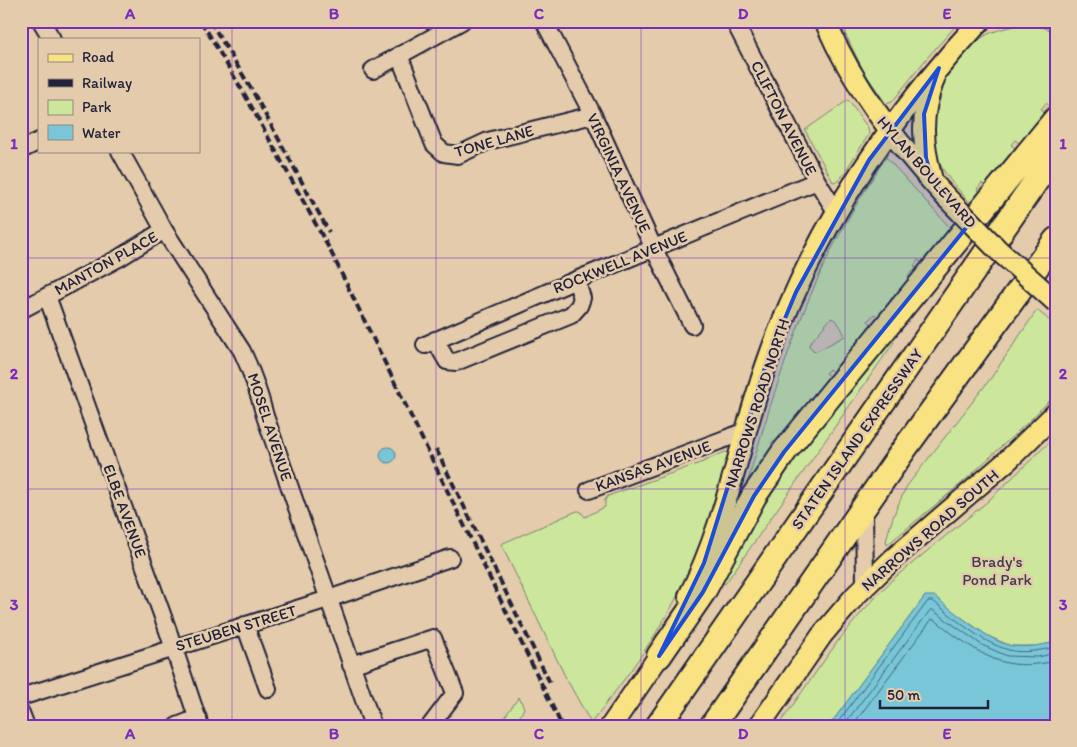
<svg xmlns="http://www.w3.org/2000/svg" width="1077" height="747" font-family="Itim,sans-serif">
  <rect width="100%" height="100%" fill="#e3cbac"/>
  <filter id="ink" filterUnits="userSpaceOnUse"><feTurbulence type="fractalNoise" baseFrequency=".02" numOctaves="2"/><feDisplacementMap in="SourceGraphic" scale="10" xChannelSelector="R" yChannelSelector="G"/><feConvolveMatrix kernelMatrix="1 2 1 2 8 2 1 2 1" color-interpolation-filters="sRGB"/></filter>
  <g filter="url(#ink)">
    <path fill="#cce69c" stroke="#77846c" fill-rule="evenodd" d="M839 21H960L926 59 892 102 886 104 863 70Z
      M1019 25 1042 27 1056 32V100L1051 107 1046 103 1041 109 1046 113 1021 144 1015 140 1011 145 1016 149 986 187 982 183 977 189 981 193 972 204C956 188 941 172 935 151 932 140 933 131 934 120 937 89 945 75 966 53 971 48 977 41 983 37 994 30 1007 28 1019 25Z
      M848 100 868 128 869 134 839 181 833 182 805 130Z
      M886 157 952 230 924 264 918 260 914 266 919 270 916 274 912 271 908 276 912 279 897 294H895L890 300 893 303 880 319 874 314 868 321 874 327 836 374 829 369 825 373 832 379 829 383 826 380 824 383 827 385 779 445 773 441 771 444 776 449 745 491C766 417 790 339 822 269 840 230 863 193 886 157ZM831 318C838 320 842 329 845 336L815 352 809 346V344Z
      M1037 310 1056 326V394L1028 422 963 482 887 545 886 542C890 522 898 504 907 486L991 378Z
      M890 339 894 342 725 584 718 581 762 502 785 467Z
      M1056 436V642L1037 646H1011L988 636 961 617 925 596 829 726H778L838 641 862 612 892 580 987 502Z
      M725 452 729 453C715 496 704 542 684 583 659 634 626 678 591 723L566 678 501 544 577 511H580L585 517 605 507V500L608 496 703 462Z
      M519 697 524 708 515 726H498Z"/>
    <path fill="#78c6d7" stroke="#568499" d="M380 455a8 8 0 1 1 16 0a8 8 0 1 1-16 0Z
      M925 596H934C953 610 990 643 1013 646 1027 648 1042 645 1056 642V726H829Z"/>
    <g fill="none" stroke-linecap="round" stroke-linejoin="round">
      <path stroke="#446479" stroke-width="1" d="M835 726 928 601H933C956 619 980 642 1009 650 1023 654 1042 650 1056 647
        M843 726 931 609 982 645 1007 656 1038 657 1056 653
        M852 726 932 619C941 623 949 632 957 637 994 663 1011 670 1056 661"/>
      <defs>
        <path id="minor" d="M41 21 52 39
          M544 21 593 115 654 249 692 325
          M734 21 817 181 837 213
          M399 55 434 144 444 153 458 155 488 141 593 115
          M373 70 462 21
          M21 150 39 141
          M120 151 164 230 242 351C252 372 259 393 265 416L373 726
          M47 296 167 628 200 726
          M21 310 119 258 164 230
          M435 340 447 361 456 362 571 315 579 306 582 298 576 280
          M425 345 576 280 817 181
          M589 490 746 431
          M864 507 865 585
          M245 625 268 689
          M351 665 433 638 455 693 430 726
          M21 697 328 599 450 558
          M21 713 26 726
          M177 726 198 718"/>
        <path id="major" d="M825 21C854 88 897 143 945 196
          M932 180C922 142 920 116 934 79
          M689 596C726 523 740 440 767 363 811 235 888 120 980 21
          M611 726 659 656 666 642
          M759 726 822 635 855 596 894 558 1007 461 1056 413"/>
        <path id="highway" d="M659 656 703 592 754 496 784 452 1056 119
          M658 726 1056 152
          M712 726 905 448 1056 240"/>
      </defs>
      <use href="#minor" stroke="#22223b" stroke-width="20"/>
      <use href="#major" stroke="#22223b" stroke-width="24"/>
      <use href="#highway" stroke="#22223b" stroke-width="28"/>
      <use href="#minor" stroke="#e3cbac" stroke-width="16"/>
      <use href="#major" stroke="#f8e281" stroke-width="20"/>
      <use href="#highway" stroke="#f8e281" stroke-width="24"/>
      <path stroke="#22223b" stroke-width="4" stroke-dasharray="8 4" stroke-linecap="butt" d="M201 21 245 95 330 250 562 726
        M210 21 252 90 329 232
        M436 449 550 683"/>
      <defs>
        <path id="major-bridge" d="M945 196 998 250 1056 302"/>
      </defs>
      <use href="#major-bridge" stroke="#22223b" stroke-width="24" stroke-linecap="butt"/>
      <use href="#major-bridge" stroke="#f8e281" stroke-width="20"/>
    </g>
  </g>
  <path fill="#1d4ed8" fill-opacity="0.2" stroke="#1d4ed8" stroke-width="4" stroke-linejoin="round" d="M939 68 924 114 926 158 933 183 970 223 784 452 754 496 703 592 659 656 704 563 766 364 796 292 869 160Z"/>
  <path fill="none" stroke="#7b2cbf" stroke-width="1" stroke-opacity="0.55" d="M232 21V726M436 21V726M641 21V726M845 21V726M21 258H1056M21 489H1056"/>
  <g text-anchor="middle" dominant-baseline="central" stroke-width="5" stroke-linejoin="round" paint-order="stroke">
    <g font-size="16" fill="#22223b" stroke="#e3cbac">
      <text transform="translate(784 118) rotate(63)">CLIFTON AVENUE</text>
      <text transform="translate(494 141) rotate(-16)">TONE LANE</text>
      <text transform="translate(927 172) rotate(49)">HYLAN BOULEVARD</text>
      <text transform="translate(619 173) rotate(65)">VIRGINIA AVENUE</text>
      <text transform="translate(620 262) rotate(-22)">ROCKWELL AVENUE</text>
      <text transform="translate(106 263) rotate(-29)">MANTON PLACE</text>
      <text transform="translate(757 403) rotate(-72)">NARROWS ROAD NORTH</text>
      <text transform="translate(270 427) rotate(72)">MOSEL AVENUE</text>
      <text transform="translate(857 439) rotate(-55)">STATEN ISLAND EXPRESSWAY</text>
      <text transform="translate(653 466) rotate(-20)">KANSAS AVENUE</text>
      <text transform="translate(125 511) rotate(70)">ELBE AVENUE</text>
      <text transform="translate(930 530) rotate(-41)">NARROWS ROAD SOUTH</text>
      <text transform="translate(236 628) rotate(-17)">STEUBEN STREET</text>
    </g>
    <g font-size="16" fill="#3c3f4a" stroke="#e3cbac">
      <text x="997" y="561">Brady's<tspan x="997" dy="18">Pond Park</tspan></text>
    </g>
  </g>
  <rect width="1077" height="747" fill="none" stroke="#e3cbac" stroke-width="55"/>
  <rect x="38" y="38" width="162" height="115" fill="#e3cbac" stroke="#96877f"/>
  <rect x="48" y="54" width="25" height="8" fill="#f8e281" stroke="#96877f"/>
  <text x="82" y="62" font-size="15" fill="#22223b">Road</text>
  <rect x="48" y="79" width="25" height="8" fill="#22223b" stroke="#96877f"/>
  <text x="82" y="88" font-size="15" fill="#22223b">Railway</text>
  <rect x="48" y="100" width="25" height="15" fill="#cce69c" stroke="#96877f"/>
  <text x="82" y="112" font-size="15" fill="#22223b">Park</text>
  <rect x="48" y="125" width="25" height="15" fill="#78c6d7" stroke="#96877f"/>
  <text x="82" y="138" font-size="15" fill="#22223b">Water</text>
  <path d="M880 700v8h108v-8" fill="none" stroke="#22223b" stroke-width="2.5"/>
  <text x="887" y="700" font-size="15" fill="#22223b" stroke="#e3cbac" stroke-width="4" paint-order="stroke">50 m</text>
  <rect x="28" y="28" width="1022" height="692" fill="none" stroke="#7b2cbf" stroke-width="2"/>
  <g font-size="16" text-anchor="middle" font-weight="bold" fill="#7b2cbf">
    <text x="130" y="19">A</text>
    <text x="334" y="19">B</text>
    <text x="539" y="19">C</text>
    <text x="743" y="19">D</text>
    <text x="947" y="19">E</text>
    <text x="14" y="149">1</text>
    <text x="1063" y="149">1</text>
    <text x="14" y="379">2</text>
    <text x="1063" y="379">2</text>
    <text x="14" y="610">3</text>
    <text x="1063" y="610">3</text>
    <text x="130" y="739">A</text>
    <text x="334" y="739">B</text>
    <text x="539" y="739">C</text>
    <text x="743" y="739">D</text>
    <text x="947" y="739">E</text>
  </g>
</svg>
